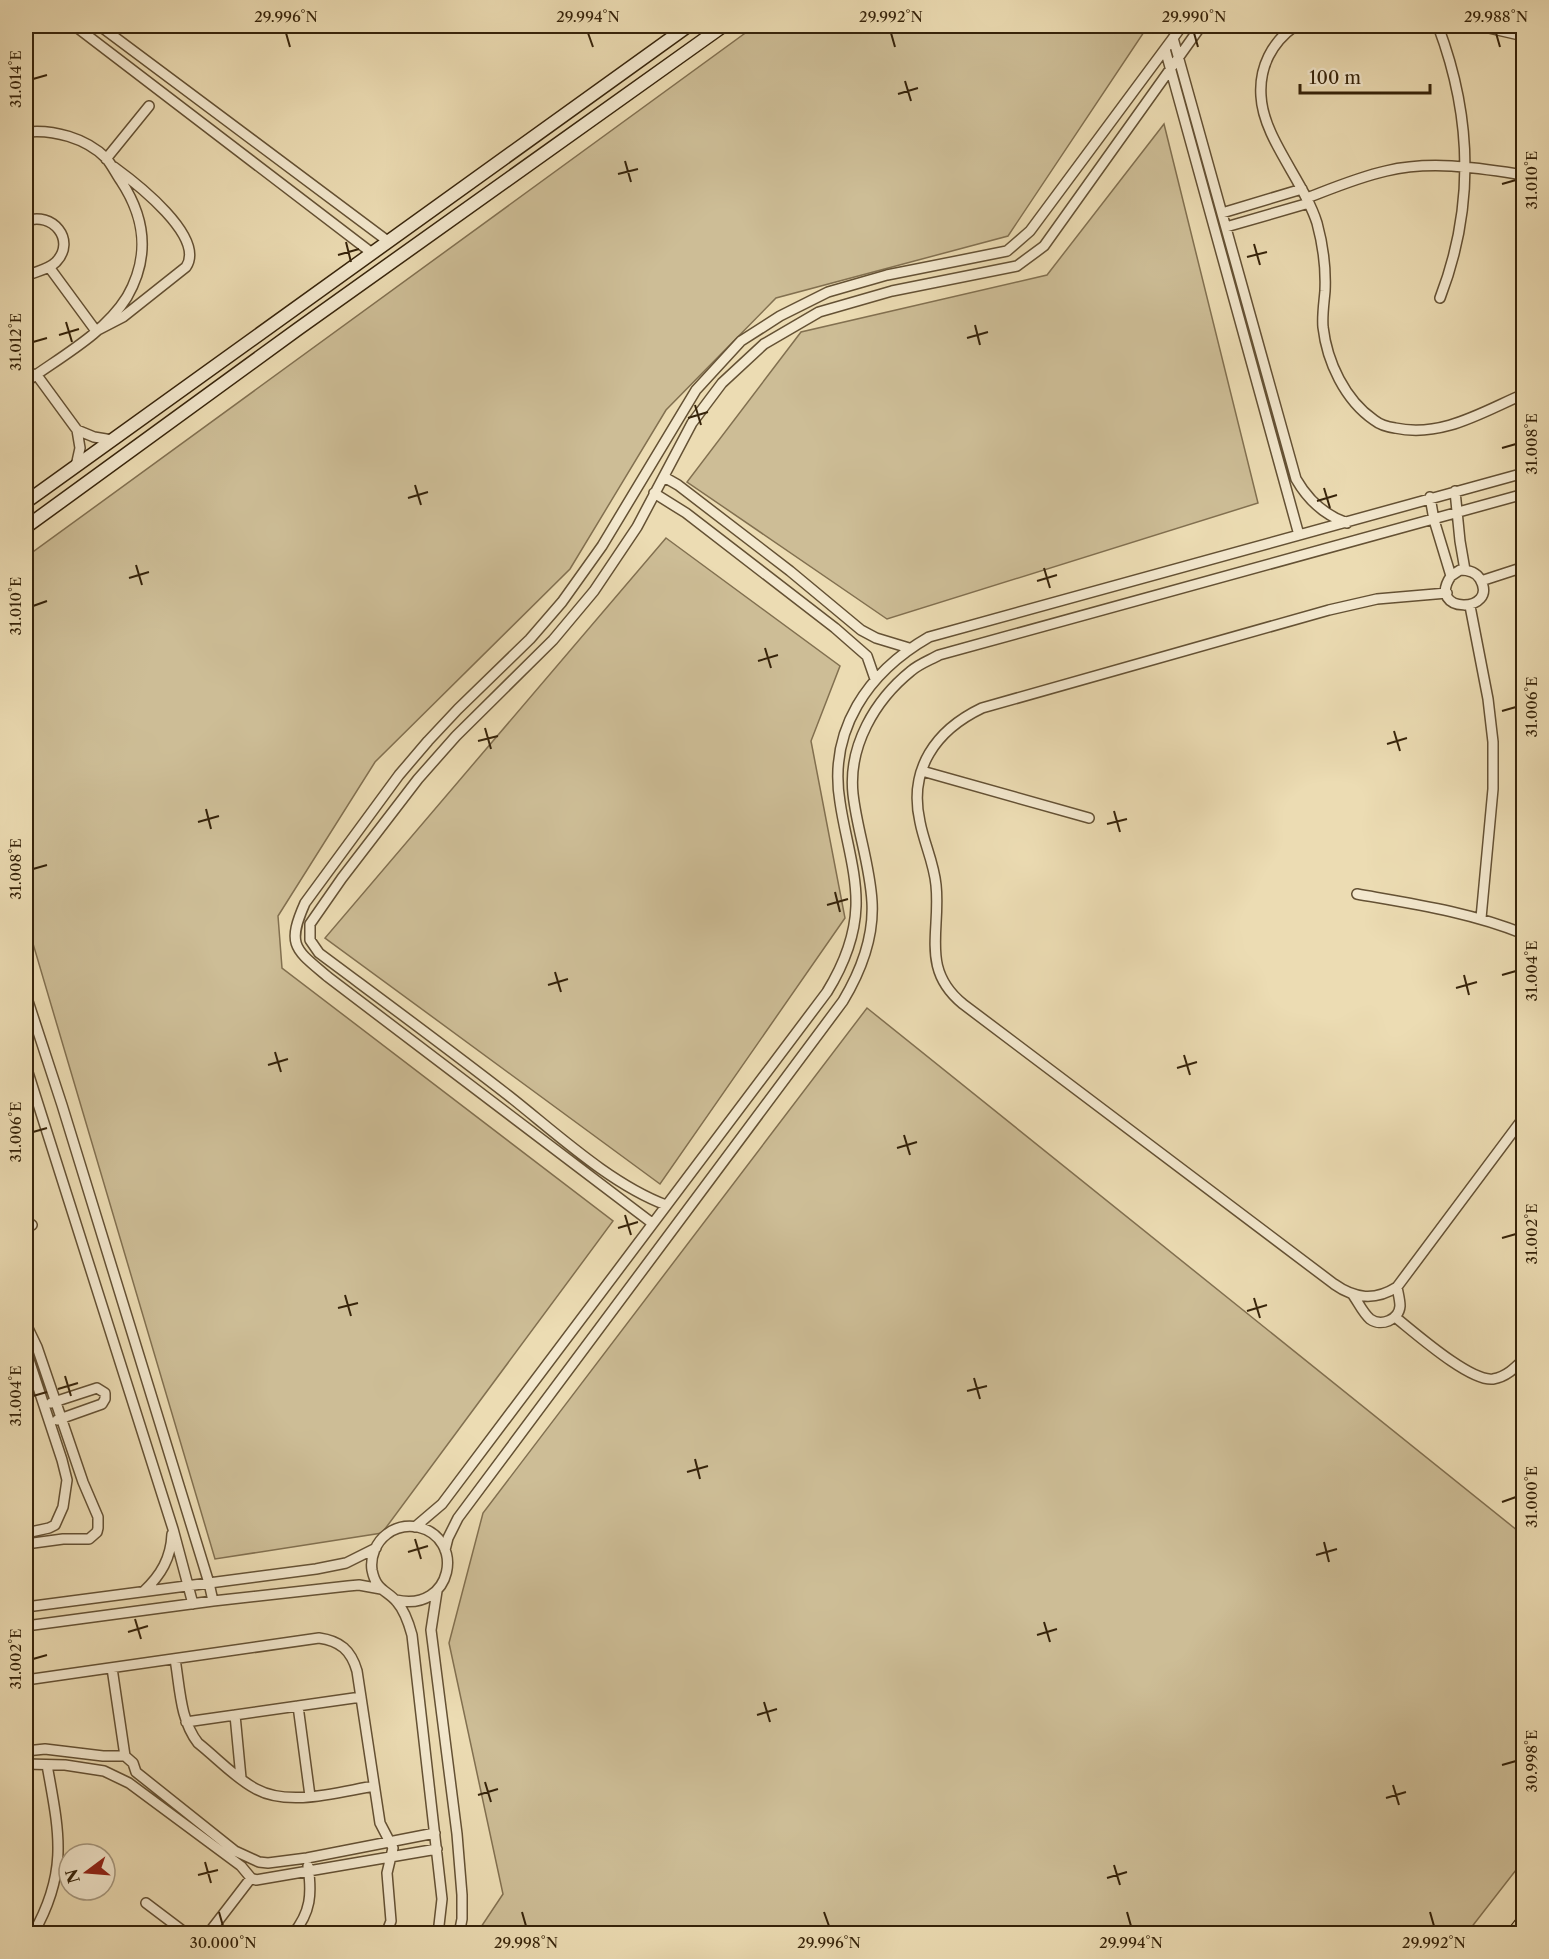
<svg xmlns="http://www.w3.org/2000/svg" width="1549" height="1959" font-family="'Libre Caslon Text',serif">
  <rect width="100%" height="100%" fill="#ecdcb3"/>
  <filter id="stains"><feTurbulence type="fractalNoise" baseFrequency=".00333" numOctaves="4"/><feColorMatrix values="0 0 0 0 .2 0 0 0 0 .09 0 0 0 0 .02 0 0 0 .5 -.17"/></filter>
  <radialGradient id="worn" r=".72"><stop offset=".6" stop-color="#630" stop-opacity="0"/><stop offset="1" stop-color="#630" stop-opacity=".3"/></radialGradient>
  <path fill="#cdbd96" stroke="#827050" stroke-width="1.5" d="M755 26H1148L1008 236 776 298 666 410 570 569 375 762 278 916 282 968 613 1221 382 1533 215 1559 26 920V557Z
    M1164 124 1258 503 887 619 687 482 801 332 1047 275Z
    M666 538 840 666 811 741 845 918 660 1184 325 938Z
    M867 1008 1523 1535V1861L1467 1933H477L503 1894 449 1643 483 1513Z"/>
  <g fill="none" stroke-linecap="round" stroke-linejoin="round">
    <defs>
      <path id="street" d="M75 26 372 253
        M100 26 389 242
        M1295 26C1272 42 1259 67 1261 96 1263 138 1304 181 1317 223 1323 245 1326 269 1325 291 1324 303 1322 315 1323 327 1327 362 1345 400 1374 420 1379 424 1388 427 1395 428 1442 438 1482 412 1524 394
        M1438 26C1472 116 1475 207 1440 298
        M1480 26 1524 36
        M1173 38 1296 479C1308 500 1324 515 1347 523
        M1165 49 1299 535
        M26 132C53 129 86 138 106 158 112 165 116 174 121 181 146 219 150 257 127 297 104 334 60 357 26 382
        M106 159 149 106
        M1307 198C1333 188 1359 177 1386 171 1432 160 1478 168 1524 175
        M1222 213 1302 189
        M26 221C52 211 77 240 56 262 48 270 36 271 26 276
        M1226 227 1309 203
        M49 267 96 331 123 317 186 267C206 237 136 183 114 167
        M36 374 77 430 94 437 112 440
        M76 466 80 448 77 430
        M664 477 678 485 790 571 861 630 876 638 909 648
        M1455 491 1460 541 1465 570
        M654 493 686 513 835 628 867 656 875 679
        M1430 497 1434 520 1451 576C1425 614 1500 614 1480 579 1476 572 1468 570 1460 570L1451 576
        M1481 581 1524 567
        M1447 593 1377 599 1329 610 982 708C936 730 908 769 920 822 924 843 934 863 936 885 941 931 920 969 963 1004L1334 1284C1355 1299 1375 1301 1397 1287L1524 1117
        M1470 606 1488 699 1493 742V789L1481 918
        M922 771 1089 818
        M1357 894C1414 904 1470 912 1524 934
        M26 995 62 1105 209 1583 213 1601
        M26 1066 173 1529 193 1604
        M666 1205C610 1184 556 1133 509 1096 446 1047 382 1000 319 953L310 940V924L342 878 418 779 456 736 553 640 594 591 637 527 692 423 722 383 764 344 819 312 892 291 1017 266 1044 246 1201 26
        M26 1221 32 1225
        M652 1223 328 977C295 949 286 946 305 903L399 775 428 741 458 709 530 639 562 602 602 546 696 390 741 341 780 316 828 292 887 275 1007 251 1030 231 1182 26
        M1353 1295C1358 1302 1363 1313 1370 1319 1381 1327 1399 1320 1400 1306 1400 1300 1398 1293 1397 1287
        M1395 1317C1414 1332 1470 1382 1493 1379 1506 1377 1515 1368 1524 1359
        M26 1324 37 1347 83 1482 98 1517V1528L97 1532 89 1539H63L26 1544
        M26 1351 62 1460 67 1480 63 1507 55 1525 49 1528 26 1533
        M51 1403 97 1388 105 1393V1399L102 1404 57 1420
        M415 1527 442 1504 827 992C843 966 855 938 856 906 857 872 845 837 840 802 828 730 868 672 929 637L1524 473
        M445 1550 448 1538 458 1518 843 1001C861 971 874 938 872 902 870 865 857 830 853 794 848 746 875 700 911 671 919 664 930 660 939 655L1524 494
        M144 1591C161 1575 171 1558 172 1534
        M437 1591 431 1630 457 1834 462 1895V1919L459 1934
        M396 1600C453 1613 466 1538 418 1527 407 1525 396 1527 387 1534 376 1542 370 1557 372 1570 376 1591 387 1590 397 1602 405 1611 409 1624 412 1635L442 1899 438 1934
        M26 1607 316 1569 346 1563 376 1548
        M26 1626 213 1601 348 1586 359 1585 381 1589
        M175 1659C180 1688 180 1720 198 1743 217 1758 235 1778 256 1789 289 1807 338 1792 374 1786
        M112 1668 125 1756
        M26 1680 319 1638C340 1641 351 1650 357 1671L380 1823 393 1848 387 1873 391 1921 386 1934
        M298 1706 310 1796
        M235 1715 241 1778
        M186 1722 361 1697
        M26 1751 45 1749 103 1756H125L133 1763 136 1772 235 1851 259 1862 268 1863 307 1858 435 1833
        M26 1764 65 1765 104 1771 129 1783 241 1866 251 1878 256 1880 437 1849
        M146 1903 187 1934
        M33 1934C69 1871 59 1832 47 1765
        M208 1934 251 1878
        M293 1934C311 1912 312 1894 308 1866"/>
      <path id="secondary" d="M26 502 688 26
        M26 527 298 329 723 26"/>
      <path id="primary" d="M1514 1934 1524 1921"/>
    </defs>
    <use href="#street" stroke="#645134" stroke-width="12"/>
    <use href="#secondary" stroke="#36230a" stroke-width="15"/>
    <use href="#primary" stroke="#36230a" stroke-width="16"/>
    <use href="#street" stroke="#f3e8ce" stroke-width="9"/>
    <use href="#secondary" stroke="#f3e8ce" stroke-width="12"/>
    <use href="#primary" stroke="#ecdcb3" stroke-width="14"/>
  </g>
  <path fill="none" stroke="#36230a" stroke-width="2" d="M286 33 290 47M588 33 593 47M891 33 895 47M1194 33 1198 47M1496 33 1500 47M33 79 47 75M905 81 911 101M898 94 918 88M625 161 631 182M618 174 638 169M1502 184 1516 180M346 242 351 262M1254 244 1260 265M338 255 359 249M1247 257 1267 252M66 322 72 342M975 325 980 345M59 335 79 329M967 338 988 332M33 342 47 338M695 405 701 425M688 418 708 412M1502 448 1516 444M415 485 421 505M1324 488 1330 508M408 498 428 492M1317 501 1337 495M136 565 142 585M1044 568 1050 588M129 578 149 572M1037 581 1057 575M33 606 47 601M765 648 771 668M758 661 778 655M1502 711 1516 707M485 728 491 749M1394 731 1400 751M478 741 498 736M1387 744 1407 738M206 809 211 829M1114 811 1120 832M198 822 219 816M1107 824 1127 819M33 869 47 865M835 892 840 912M827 905 848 899M555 972 561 992M1464 975 1469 995M1502 975 1516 971M548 985 568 979M1456 988 1477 982M275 1052 281 1072M1184 1055 1190 1075M268 1065 288 1059M1177 1068 1197 1062M33 1132 47 1128M904 1135 910 1155M897 1148 917 1142M625 1215 631 1235M618 1228 638 1222M1502 1238 1516 1234M345 1295 351 1316M1254 1298 1260 1318M338 1308 358 1303M1247 1311 1267 1305M65 1376 71 1396M974 1378 980 1399M58 1389 78 1383M967 1391 987 1386M33 1396 47 1392M695 1459 700 1479M687 1472 708 1466M1502 1502 1516 1497M415 1539 421 1559M1324 1542 1329 1562M408 1552 428 1546M1316 1555 1337 1549M135 1619 141 1639M1044 1622 1050 1642M128 1632 148 1626M1037 1635 1057 1629M33 1659 47 1655M764 1702 770 1722M757 1715 777 1709M1502 1765 1516 1761M485 1782 491 1802M1393 1785 1399 1805M478 1795 498 1789M1386 1798 1406 1792M205 1862 211 1883M1114 1865 1120 1885M198 1875 218 1870M1107 1878 1127 1872M219 1912 223 1926M522 1912 526 1926M824 1912 829 1926M1127 1912 1131 1926M1430 1912 1434 1926"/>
  <rect width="1549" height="1959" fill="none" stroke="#ecdcb3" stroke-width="66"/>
  <g transform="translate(87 1872) rotate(254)"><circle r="28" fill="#f3e8ce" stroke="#a79980" stroke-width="1.5"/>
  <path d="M0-4.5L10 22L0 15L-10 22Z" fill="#8f2418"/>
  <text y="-9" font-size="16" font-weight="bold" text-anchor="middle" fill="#36230a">N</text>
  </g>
  <path d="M1300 84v9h130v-9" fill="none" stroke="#36230a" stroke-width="3"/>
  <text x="1309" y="84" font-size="18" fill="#36230a" stroke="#f3e8ce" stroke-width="4.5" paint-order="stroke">100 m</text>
  <rect x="33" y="33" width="1483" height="1893" fill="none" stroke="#36230a" stroke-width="2"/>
  <g font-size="15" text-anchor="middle" fill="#36230a">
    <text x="286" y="22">29.996°N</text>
    <text x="588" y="22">29.994°N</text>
    <text x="891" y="22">29.992°N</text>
    <text x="1194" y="22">29.990°N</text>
    <text x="1496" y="22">29.988°N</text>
    <text transform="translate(16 79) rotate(-90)" y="5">31.014°E</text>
    <text transform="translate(1532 180) rotate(-90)" y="5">31.010°E</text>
    <text transform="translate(16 342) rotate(-90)" y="5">31.012°E</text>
    <text transform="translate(1532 444) rotate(-90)" y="5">31.008°E</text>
    <text transform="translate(16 606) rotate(-90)" y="5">31.010°E</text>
    <text transform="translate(1532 707) rotate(-90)" y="5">31.006°E</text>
    <text transform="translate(16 869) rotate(-90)" y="5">31.008°E</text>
    <text transform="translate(1532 971) rotate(-90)" y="5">31.004°E</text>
    <text transform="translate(16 1132) rotate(-90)" y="5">31.006°E</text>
    <text transform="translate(1532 1234) rotate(-90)" y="5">31.002°E</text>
    <text transform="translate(16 1396) rotate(-90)" y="5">31.004°E</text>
    <text transform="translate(1532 1497) rotate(-90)" y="5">31.000°E</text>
    <text transform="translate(16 1659) rotate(-90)" y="5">31.002°E</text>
    <text transform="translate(1532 1761) rotate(-90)" y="5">30.998°E</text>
    <text x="223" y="1948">30.000°N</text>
    <text x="526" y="1948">29.998°N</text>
    <text x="829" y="1948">29.996°N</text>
    <text x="1131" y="1948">29.994°N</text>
    <text x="1434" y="1948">29.992°N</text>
  </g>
  <rect width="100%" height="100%" filter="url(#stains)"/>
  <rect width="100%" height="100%" fill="url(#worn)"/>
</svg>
